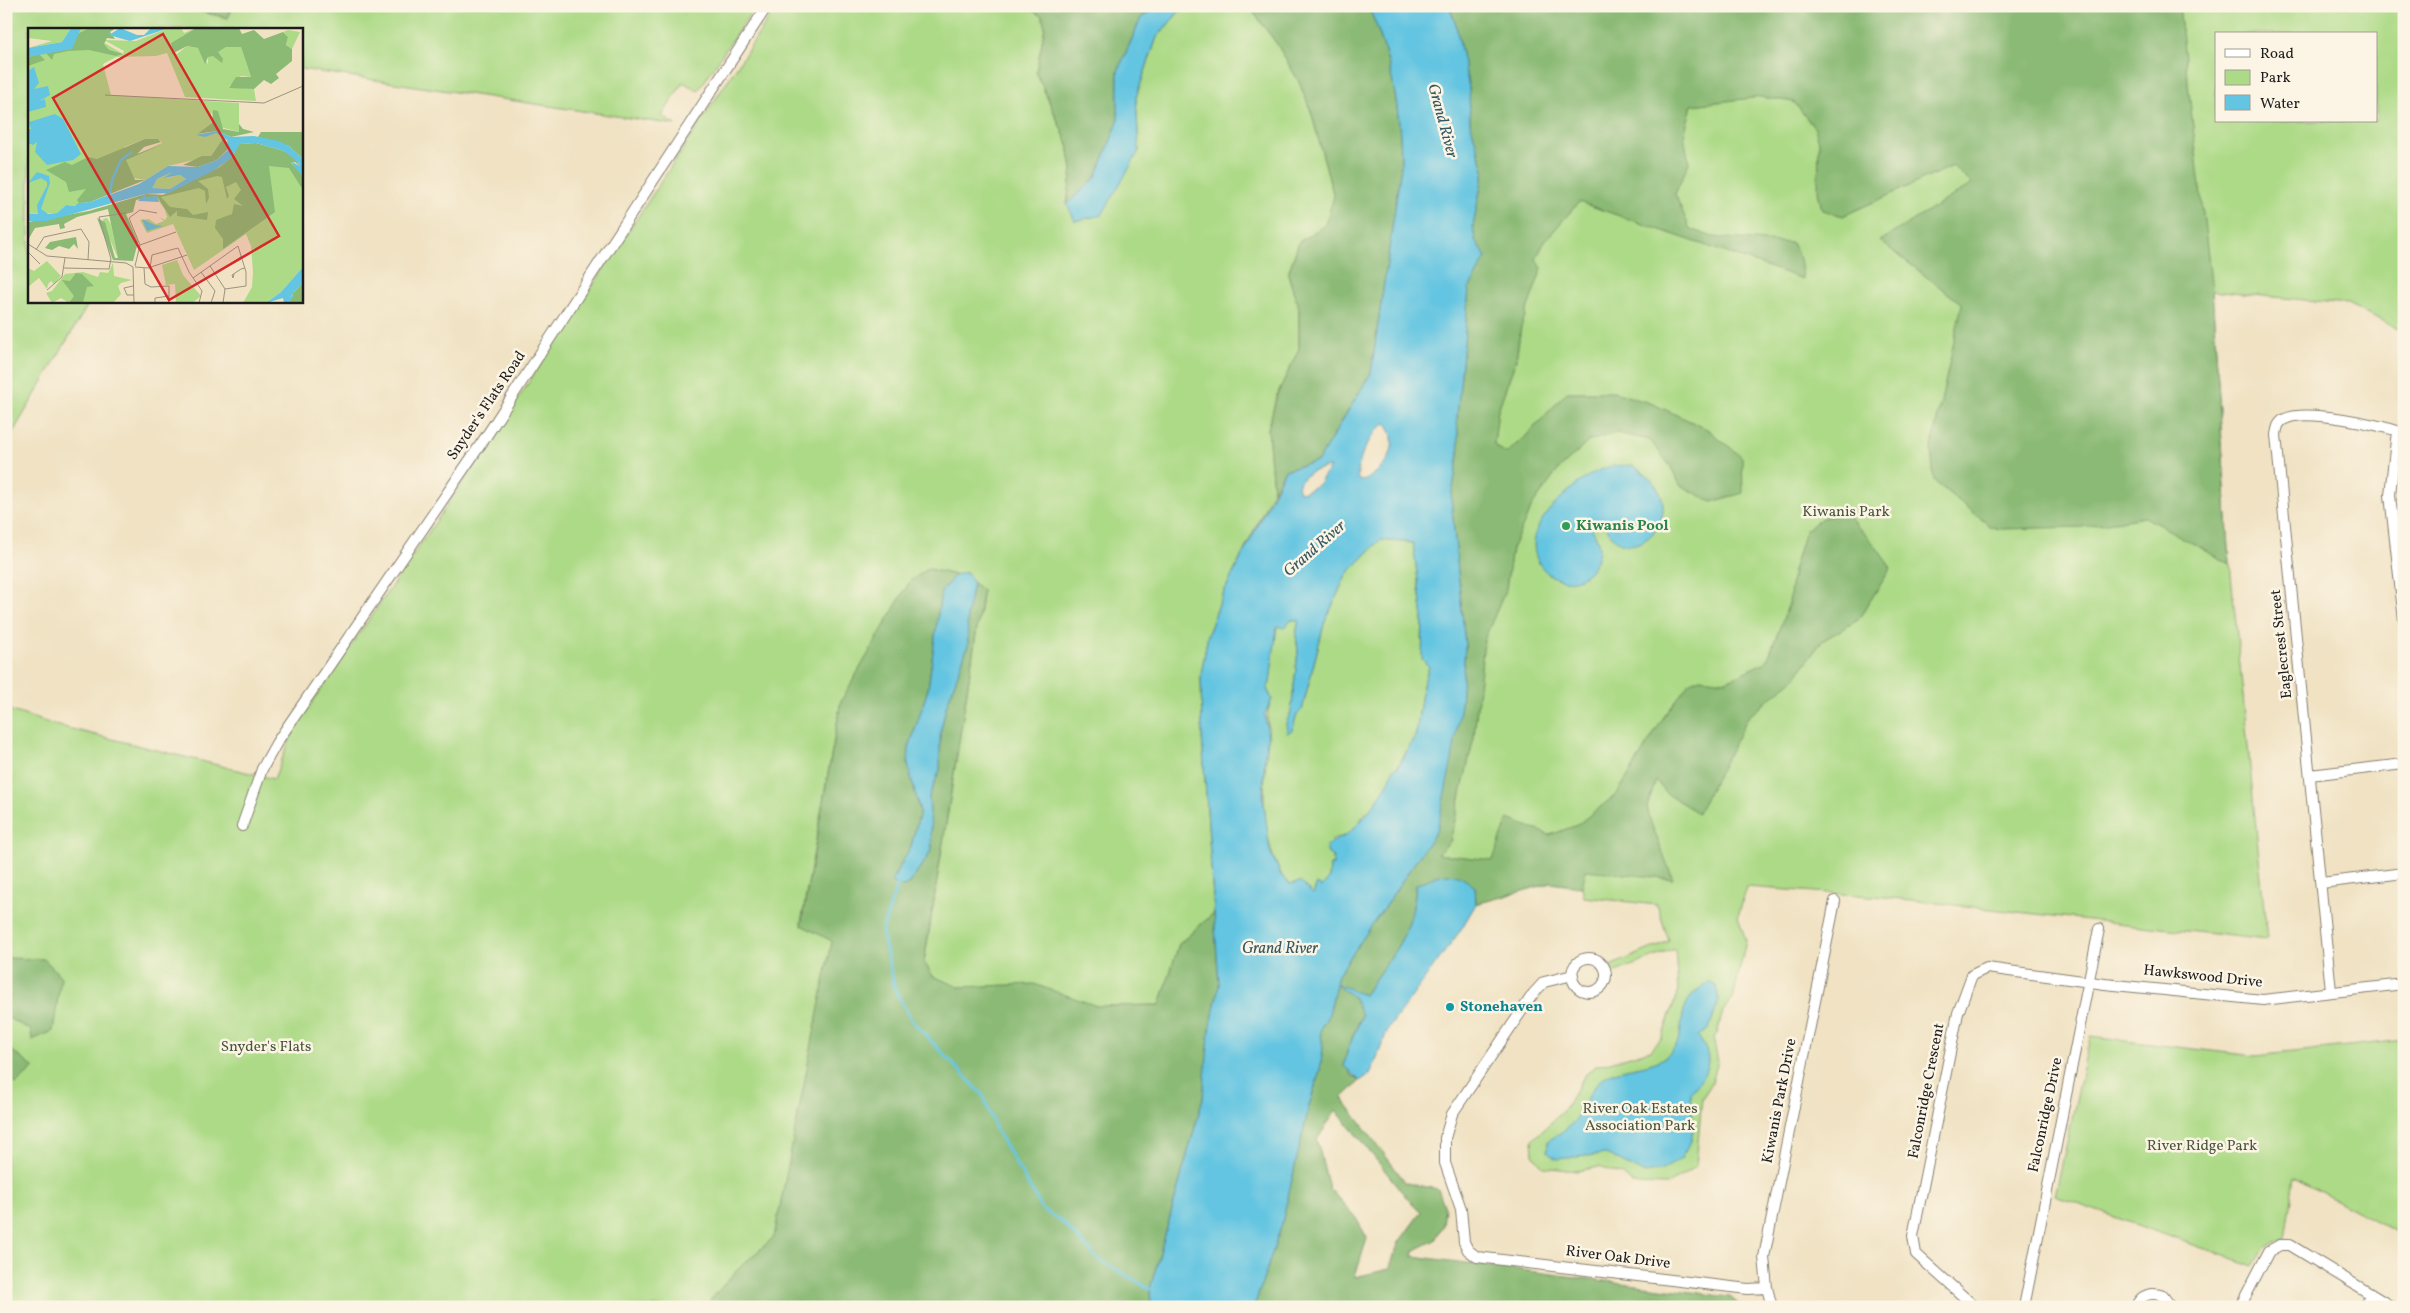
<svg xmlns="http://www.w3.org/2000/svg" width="2410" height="1313" font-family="Vollkorn,serif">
  <rect width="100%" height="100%" fill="#fcf5e5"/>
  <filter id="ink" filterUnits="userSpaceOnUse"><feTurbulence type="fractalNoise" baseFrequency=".02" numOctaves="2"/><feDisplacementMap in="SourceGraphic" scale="10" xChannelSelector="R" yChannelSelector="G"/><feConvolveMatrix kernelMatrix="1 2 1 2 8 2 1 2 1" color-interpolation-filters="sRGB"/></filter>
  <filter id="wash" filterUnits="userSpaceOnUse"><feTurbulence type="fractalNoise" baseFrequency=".0096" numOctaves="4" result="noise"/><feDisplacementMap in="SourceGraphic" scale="20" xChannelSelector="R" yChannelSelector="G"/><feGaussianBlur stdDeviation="1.12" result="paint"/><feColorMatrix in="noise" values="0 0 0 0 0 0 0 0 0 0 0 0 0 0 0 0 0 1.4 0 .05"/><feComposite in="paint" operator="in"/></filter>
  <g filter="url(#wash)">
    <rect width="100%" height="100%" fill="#f0e2c3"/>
    <path fill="#adda87" stroke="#647b52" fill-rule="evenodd" d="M6 6H178L228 18 233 6H755L698 91 683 82 662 116 676 125 301 69V29H29V301H90L6 444Z
      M777 6H1025L1042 16 1045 27 1036 72 1068 144 1072 170 1067 204 1139 151 1136 97 1157 37 1184 6H1249L1277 44 1298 80 1311 111 1334 197 1325 225 1299 242 1288 274 1299 309V349L1277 395 1268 429 1273 491 1222 596 1208 634 1201 675 1202 736 1214 913 1179 944 1161 1005 1106 1006 1151 1307H6V709L55 725 274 779 294 729 465 479ZM928 569 955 575 967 572 973 583 983 590 925 957 801 923 841 701Z
      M1449 6H2404V331L2347 304 2212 291 2230 564 2267 940 1884 897 1747 887 1738 916 1746 941 1733 998 1723 1011 1717 1034 1713 1038 1718 1061 1712 1083 1702 1098 1696 1166 1667 1185 1633 1184 1623 1175 1599 1167 1576 1171 1543 1167 1533 1154 1532 1140 1565 1109 1585 1075 1596 1066 1651 1050 1662 1038 1678 991 1675 949 1613 973 1610 966 1669 941 1657 905 1584 897 1582 887 1551 883 1476 904 1474 887 1384 908 1418 857 1436 854 1456 25ZM2216 34H2376V121H2216Z
      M1380 540 1413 543 1423 618 1422 640 1429 667 1423 685 1416 734 1378 801 1363 816 1357 826 1345 836 1332 839 1333 865H1330L1329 879 1322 887 1317 884 1313 894C1302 889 1287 885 1281 874 1259 833 1263 785 1268 739 1270 720 1263 720 1272 699L1267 689 1277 626 1291 620H1299L1296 635 1298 651 1291 712 1286 723 1292 730 1297 715 1302 710 1324 624 1346 575Z
      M2090 1037 2255 1056 2404 1040V1236L2294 1178 2285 1238C2267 1242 2262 1252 2253 1266L2055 1196Z"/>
    <path fill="#8aba74" stroke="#536b48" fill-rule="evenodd" d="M178 6H233L228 18Z
      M1025 6H1157L1141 18 1118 71V122L1096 177 1067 204 1072 170 1068 144 1036 72 1045 27 1042 16Z
      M1249 6H1337L1341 9 1342 6H1368C1391 56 1401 111 1401 166L1371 373 1318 461 1285 470 1273 491 1268 429 1277 395 1299 349V309L1288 274 1299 242 1325 225 1334 197 1311 111 1298 80 1277 44Z
      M1449 6H2179L2212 290 2230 564 2145 517 2082 527 1999 529 1990 526 1934 481 1931 448 1962 304 1880 241 1972 184 1953 166 1843 216 1822 210 1818 192 1819 142 1815 129 1794 102 1761 97 1692 105 1684 136 1689 163 1675 194 1690 229 1713 237 1792 243 1800 259 1803 279 1579 202 1545 241 1536 259 1542 268 1521 327 1516 360 1498 410 1494 445 1506 453 1525 437 1567 392H1614L1653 404 1707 429 1742 457 1743 493 1712 502 1680 485 1671 467 1650 440 1616 433 1589 441 1559 469 1532 506 1512 549 1506 589 1484 640 1474 737 1450 842 1437 854 1493 860 1508 819 1550 835 1577 825 1617 794 1665 715 1690 682 1700 678 1726 681 1767 661 1789 603 1793 571 1805 531 1822 518 1845 513 1874 544 1891 568 1858 620 1822 641 1795 678 1748 717 1698 813 1667 794 1656 781 1647 807 1651 823 1673 879 1586 870 1582 887 1551 883 1476 904 1475 887 1416 885C1412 938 1391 954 1364 995L1338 985 1354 998 1362 1015 1347 1050 1350 1074 1360 1081 1342 1098 1406 1183 1438 1189 1445 1208 1443 1225 1435 1240 1415 1250 1412 1256 1730 1297 1742 1307H1254L1281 1227 1309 1106 1320 1070 1323 1047 1320 1029 1329 1014 1338 975 1437 830 1461 704 1465 645 1451 498 1459 454 1457 416 1469 289 1486 257 1475 240 1473 226 1484 170 1470 122 1469 88 1456 25ZM1336 1110 1407 1198 1421 1212 1399 1242 1389 1269 1355 1277 1367 1238 1356 1218 1329 1188 1317 1140Z
      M928 569 955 575 941 593 928 689 909 748 908 765 920 812 911 846 892 880 904 887 910 883 932 850 929 796 940 770V734L946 707 968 645 967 615 973 583 983 590 924 962 933 976 959 987 1034 984 1097 1006 1160 1005 1179 944 1214 913 1219 985 1210 1030 1203 1098 1150 1289 1151 1307H708L710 1300 740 1267 774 1237 832 941 801 925 841 701 910 581Z
      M6 958 44 959 61 977 53 1031 32 1040 31 1030 6 1017Z
      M6 1046 34 1068 16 1084 6 1077Z"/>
    <path fill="#63c5e1" stroke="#40707e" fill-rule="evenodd" d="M1157 6H1184L1157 37 1136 97 1139 151 1102 215 1075 221 1067 204 1096 177 1118 122V71L1141 18Z
      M1368 6H1449L1456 25 1469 88 1470 122 1484 170 1473 226 1475 240 1486 257 1469 289 1457 416 1459 454 1451 498 1465 645 1461 704 1452 760 1437 830 1338 975 1336 983 1364 995C1391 954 1412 938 1416 885 1442 873 1451 867 1475 887L1476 904 1460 931 1388 1029 1371 1073 1360 1081 1344 1066 1347 1051 1362 1015 1354 998 1336 984 1329 1014 1320 1029 1323 1047 1320 1070 1309 1106 1281 1227 1254 1307H1151L1150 1289 1203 1098 1209 1035 1219 985 1202 736 1201 675 1208 634 1222 596 1285 470 1318 461 1371 373 1401 166C1401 111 1391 56 1368 6ZM1386 423C1399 441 1391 462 1374 474 1368 478 1367 482 1358 480 1355 462 1371 432 1386 423ZM1330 467 1318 485 1303 492 1298 491C1296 475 1319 468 1330 467ZM1380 540 1413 543 1423 618 1422 659 1429 667 1423 685 1416 734 1399 766 1393 769C1393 782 1358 828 1346 835 1338 840 1333 839 1326 847L1328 854 1334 857 1333 865H1330L1329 879 1322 887 1317 884 1313 894 1300 882 1290 884 1281 875 1270 851 1263 797 1265 753 1268 738 1265 714 1272 699 1267 689 1270 683 1277 626 1285 628 1291 620H1299L1296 635 1298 651 1291 712 1286 723 1287 733 1292 730 1297 715 1302 710 1324 624 1346 575Z
      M1631 465C1708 506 1625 582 1605 523L1596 522 1592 529C1599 541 1601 549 1596 561 1574 609 1498 560 1555 504 1569 490 1591 470 1612 466 1618 465 1625 466 1631 465Z
      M967 572 973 583 967 615 968 645 946 707 940 734V770L929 796 932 850 910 883 904 887 897 885 892 881 911 846 920 812 908 765 909 748 928 689 941 592 955 575Z
      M1709 982 1716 986 1719 1000 1709 1029 1698 1036C1716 1061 1707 1072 1691 1093L1693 1130 1691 1141 1681 1159 1660 1171 1643 1173 1606 1154 1556 1159 1547 1152 1548 1141C1557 1135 1569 1128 1575 1120 1587 1105 1589 1086 1606 1076 1625 1065 1654 1069 1670 1053 1692 1031 1668 1006 1709 982Z"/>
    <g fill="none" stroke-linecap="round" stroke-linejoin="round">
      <path stroke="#63c5e1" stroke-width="3" d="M897 885 882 931 895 990 912 1021 983 1095 996 1130 1043 1210 1060 1220 1098 1259 1150 1289"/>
    </g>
  </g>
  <g filter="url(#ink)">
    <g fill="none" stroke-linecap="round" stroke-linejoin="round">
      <defs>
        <path id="minor" d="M2397 431 2390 495 2404 620
          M2310 775 2404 764
          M242 826 262 769 277 742 487 435 767 6
          M2321 883 2404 873
          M1572 975a17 17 0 1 1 34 0a17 17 0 1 1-34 0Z
          M1573 975 1544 982 1533 994 1452 1114 1445 1138V1163L1461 1209 1464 1242 1468 1250 1477 1257 1748 1289 1767 1288
          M2331 991 2276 435C2277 428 2278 422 2285 419 2306 408 2380 425 2404 433
          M1772 1307 1767 1288 1764 1257 1835 901
          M1975 1307 1916 1254 1913 1236 1958 1013 1972 975 1987 968 2105 984 2263 1000 2404 984
          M2024 1307 2099 929
          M2136 1307C2140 1294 2152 1292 2163 1296L2171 1307
          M2240 1307 2269 1251 2280 1245H2290L2392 1307
          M2365 1307 2371 1294"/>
      </defs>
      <use href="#minor" stroke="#867f70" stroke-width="12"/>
      <use href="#minor" stroke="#fff" stroke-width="10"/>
    </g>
  </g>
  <circle fill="#2e9e5b" stroke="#fcf5e5" stroke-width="2" cx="1566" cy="526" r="5"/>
  <circle fill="#0f9aa8" stroke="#fcf5e5" stroke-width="2" cx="1450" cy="1007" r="5"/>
  <g text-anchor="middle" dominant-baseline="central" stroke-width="5" stroke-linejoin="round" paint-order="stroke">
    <g font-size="15" fill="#1c1c1c" stroke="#fcf5e5">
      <text transform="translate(487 406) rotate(-56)">Snyder's Flats Road</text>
      <text transform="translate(2282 644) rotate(-96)">Eaglecrest Street</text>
      <text transform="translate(2203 977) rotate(6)">Hawkswood Drive</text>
      <text transform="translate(1927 1091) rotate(-79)">Falconridge Crescent</text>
      <text transform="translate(1780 1101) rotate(-79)">Kiwanis Park Drive</text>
      <text transform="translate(2046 1115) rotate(-78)">Falconridge Drive</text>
      <text transform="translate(1618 1258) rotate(7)">River Oak Drive</text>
    </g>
    <g font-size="15" fill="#48553c" stroke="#fcf5e5">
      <text x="1846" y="512">Kiwanis Park</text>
      <text x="266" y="1047">Snyder's Flats</text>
      <text x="1640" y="1109">River Oak Estates<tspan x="1640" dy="17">Association Park</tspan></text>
      <text x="2202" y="1146">River Ridge Park</text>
    </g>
    <g font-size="15" font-weight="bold" fill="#27864d" stroke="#fcf5e5" text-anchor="start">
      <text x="1576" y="526">Kiwanis Pool</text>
    </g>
    <g font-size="15" font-weight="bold" fill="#0d838f" stroke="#fcf5e5" text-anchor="start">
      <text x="1460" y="1007">Stonehaven</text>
    </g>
    <g font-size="16" font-style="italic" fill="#355761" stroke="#fcf5e5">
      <text transform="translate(1442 121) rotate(75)">Grand River</text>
      <text transform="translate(1315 549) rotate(-41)">Grand River</text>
      <text x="1280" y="949">Grand River</text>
    </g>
  </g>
  <g transform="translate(28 28)">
    <rect width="275" height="275" fill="#f0e2c3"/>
    <path d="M0 0H43L34 14 0 20 24 13 0 10ZM53 0H62L58 4 95 26 96 23 76 12 108 13 141 0H153L156 5 168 0 151 10 160 8 144 20 150 11 143 15V21L149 26 159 18 170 20 180 36V29L198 19H213L223 49 213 48 201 59 226 61 228 73 157 69 139 25 128 28 88 29 75 36 83 67 211 75V104L192 99 191 92 183 85 184 95 169 106 188 105 196 109 183 128 140 138 117 152 105 150 82 165 47 178 38 177 29 185 1 186 0 29 29 22 46 11ZM117 111 132 112 134 115 100 130 96 119ZM260 2 272 4 264 21 258 17 260 9 255 4ZM224 115 275 149V239L253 264 238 275H215L224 259 225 244 223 218 218 206 166 242 145 196 119 205 112 192 121 191 128 196 136 193 131 189 137 192 139 189 137 182 126 166 133 168ZM144 144 138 150 152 147 158 151 142 161 123 160 129 151ZM79 190 83 196 90 230 77 200 75 191ZM149 232 155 247 173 268 164 275H148L147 256 138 257 134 237ZM19 233 33 248 26 256 23 253 20 256 19 261 11 250 0 259V240L6 243ZM85 235 86 248 104 252 93 255 90 258 93 266 85 275H48L47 268 41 275 33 270 24 275 18 265 24 263 37 246 55 244 70 249 72 244 80 245Z" fill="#adda87" fill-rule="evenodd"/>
    <path d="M62 0H88L82 4 87 11 79 10 76 16 81 22 95 26 88 28 61 22 40 23 26 26 24 32 17 24 45 18 49 6ZM168 0H211L214 6 226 2 236 11 255 4 260 9 258 17 264 21V33L248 46 251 50 243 56 236 52 226 61 201 60 208 49H223L213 19H198L190 24 195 31 194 35 185 28 180 29 177 36 170 20 159 18 144 26 143 15ZM11 26 17 32 0 38V29ZM185 82 190 83 195 101 211 104V96L215 101 226 104 203 109 189 103 169 106 184 95ZM233 104H275V131L261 118 230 109ZM196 109 202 119 189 132 170 139 155 137 174 128H183ZM117 111H130L133 114 116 119 109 126 133 117 98 132 107 152H117L62 174 51 175 49 172 58 161 41 164 38 154 18 142 37 134 44 137 60 129 69 131ZM228 115 256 123 267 130 273 139 267 134 263 135 274 145 275 162 261 140 241 138 247 184 195 221V211L187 200 188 192 204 186 206 176 215 178 206 171 213 162 208 154 198 159 201 168 199 171 194 149 189 148 170 153 180 161 181 170 178 176 177 163 171 160 133 169 142 179 159 181 165 187 180 184 179 192 149 188V183L142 189 129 168 108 172 105 184 98 186 110 214 105 233 85 232 69 190 77 194 87 230H90L80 181 49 189 36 196 37 200 32 201 31 196 7 200 0 212V194L61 183 118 166 135 167 192 139 205 128 210 116ZM48 209 50 221 46 216 41 221 31 218 24 222 17 220 22 214ZM48 245 54 246 66 258 59 259 55 274 41 275 46 268 34 252 42 253ZM275 254V275H261L265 267 262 269Z" fill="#8aba74"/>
    <path d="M43 0H53L44 21 0 29V20L34 14ZM92 0 109 7H116L123 0H141L102 13 81 7ZM6 39 11 55 6 61 20 58 22 67 11 73 17 71 18 79 0 84V43ZM27 86 35 91 53 126 45 132 19 137 7 124 9 114 5 117 0 115V101H3L1 94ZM189 103 203 109 226 108 251 113 261 118 275 131V149L262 133 272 138 271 135 256 123 228 115 212 116 203 130 185 143 141 165 117 166 118 169 129 168 131 174 110 173 117 166 19 193H0V186H10L9 177 19 158V154L13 150 0 155 9 144 21 148 22 155 13 181 20 186 29 185 38 177 47 178 50 175 62 174 111 156 140 138 170 139 189 132 201 121 199 112 188 105 177 109 168 107ZM144 144 136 150 152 147 158 151 142 161 124 160 129 151ZM114 191 127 197 135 198 119 203ZM275 239V254L262 269 266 267 261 275H256L255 270 238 275 253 264Z" fill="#63c5e1" fill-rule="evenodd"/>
    <path fill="none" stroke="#63c5e1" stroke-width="2.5" d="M82 165 84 152 93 132 104 124"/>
    <path fill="none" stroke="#9b9380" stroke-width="1" d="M77 67 236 75 275 58M0 216 19 228 98 235 105 239M112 217 101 190 112 182 129 185M8 222 16 209 53 201 61 214 60 232M0 224 12 236M107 238 112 217 148 204M182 238 197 261 195 275M105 239 106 275M107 239 120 240 159 227M36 240 81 241 83 231 71 189 98 185M116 240 117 256 123 259 141 258V275M122 240 124 227 150 220 161 244 174 263 171 275M173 244 187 263 183 275M188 246 214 228M206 246 205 250 204 247 213 241 217 240M165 250 210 218 218 244V258L197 261M105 258 96 260 99 267H106M19 262 34 249 37 230M127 275V270L141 268"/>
    <path fill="#d62828" fill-opacity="0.15" stroke="#d62828" stroke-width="2.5" d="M135 6 251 208 141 272 25 70Z"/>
    <rect width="275" height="275" fill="none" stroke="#1c1c1c" stroke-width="2.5"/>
  </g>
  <rect width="2410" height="1313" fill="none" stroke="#fcf5e5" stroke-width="25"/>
  <rect x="2215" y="32" width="162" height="90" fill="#fcf5e5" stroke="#a29e95"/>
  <rect x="2225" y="49" width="25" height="8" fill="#ffffff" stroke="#a29e95"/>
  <text x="2260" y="58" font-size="15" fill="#1c1c1c">Road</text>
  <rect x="2225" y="70" width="25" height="15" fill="#adda87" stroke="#a29e95"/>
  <text x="2260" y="82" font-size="15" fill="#1c1c1c">Park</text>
  <rect x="2225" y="95" width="25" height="15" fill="#63c5e1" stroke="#a29e95"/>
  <text x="2260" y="108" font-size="15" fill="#1c1c1c">Water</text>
</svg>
